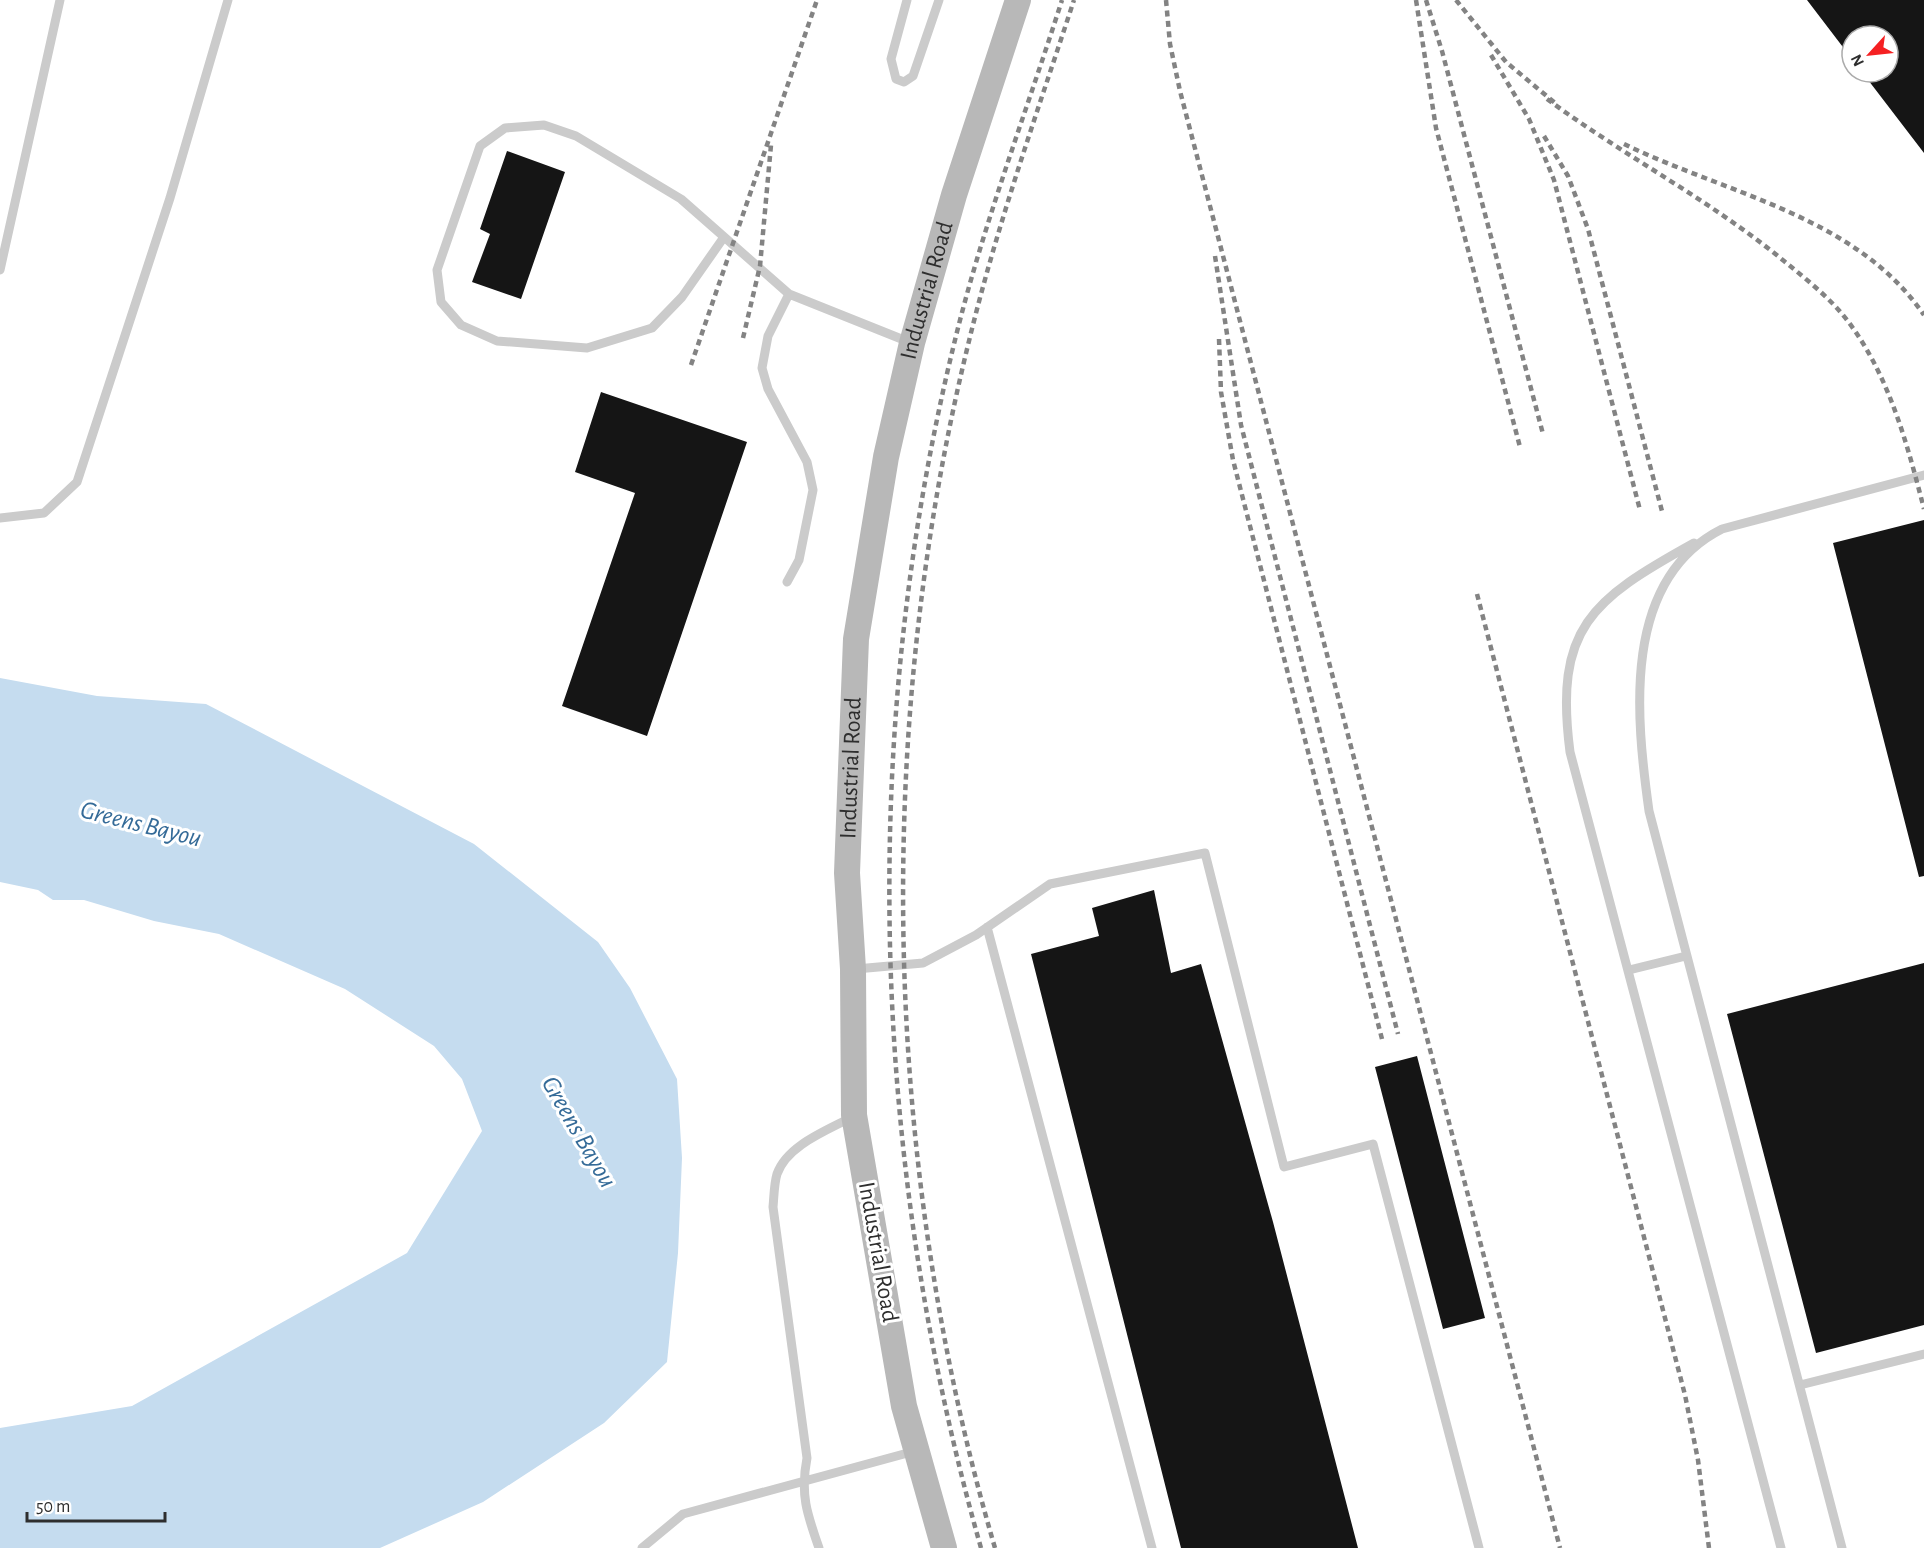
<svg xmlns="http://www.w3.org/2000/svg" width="1924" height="1548" font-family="'Alegreya Sans',sans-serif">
  <rect width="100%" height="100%" fill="#fff"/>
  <path fill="#c5dcef" d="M0 678 97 696 206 704 474 844 598 942 630 988 677 1079 682 1158 678 1253 667 1362 604 1423 483 1502 380 1548H0V1428L132 1406 407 1253 482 1131 462 1079 434 1046 345 989 219 934 154 921 84 900H53L38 890 0 882Z"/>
  <path fill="#151515" d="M1807 0H1924V153L1862 72H1888V36H1852V59Z
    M507 151 565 172 521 299 472 282 490 234 480 229Z
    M601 392 747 442 647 736 562 706 635 493 575 472Z
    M1924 520V876L1919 877 1833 543Z
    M1154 890 1171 973 1201 964 1273 1222 1358 1548H1181L1031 954 1099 936 1092 908Z
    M1924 963V1325L1816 1353 1727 1014Z
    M1417 1056 1485 1318 1443 1329 1375 1067Z"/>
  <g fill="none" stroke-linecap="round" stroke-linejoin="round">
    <path stroke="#cbcbcb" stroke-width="9" d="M907 0 891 59 896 79 904 82 913 76 939 0
      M724 237 682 297 652 328 587 348 497 341 461 325 441 302 437 270 480 146 505 128 544 125 576 136 681 199 789 294
      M0 270 60 0
      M0 518 44 513 77 482 170 198 228 0
      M1694 543C1591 600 1554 628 1570 752L1781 1548
      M787 582 799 560 813 490 807 462 768 389 762 368 768 336 789 294 909 342
      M987 927 1152 1548
      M856 969 923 963 976 935 1050 884 1205 853 1284 1167 1373 1144 1479 1548
      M1629 970 1686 956
      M1800 1385 1924 1354
      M642 1548 683 1514 915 1451
      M819 1548C807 1514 800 1494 807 1458L773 1207C774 1197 774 1184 777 1174 787 1145 828 1130 852 1117
      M1842 1548 1649 811C1636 717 1621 580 1722 529L1924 475"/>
    <path stroke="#b8b8b8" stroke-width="26" id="s1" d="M944 1548 904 1406 854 1115 853 969 847 873 856 639 886 457 912 343 954 195 1018 0"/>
    <path stroke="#838383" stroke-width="4.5" stroke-dasharray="6 4.5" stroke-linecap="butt" d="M1166 0 1170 44 1180 91 1560 1548
      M1416 0 1436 128 1520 447
      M1426 0 1442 51 1543 434
      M1456 0 1506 62 1555 103
      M1491 55 1529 119 1554 180 1640 510
      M1547 99C1624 156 1710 200 1784 261 1806 279 1829 297 1847 320 1889 375 1907 443 1924 509
      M1544 136 1568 176 1588 229 1663 515
      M1624 144C1727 194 1856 216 1924 315
      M1215 256 1241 425 1398 1034
      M743 338 760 266 771 145
      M1219 339 1221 392 1233 460 1382 1039
      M691 365 817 0
      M1477 594 1685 1395 1698 1460 1709 1548
      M981 1548C870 1158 858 734 955 340 983 225 1026 113 1062 0
      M995 1548C882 1163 873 730 969 341 997 225 1037 113 1074 0"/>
  </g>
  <g text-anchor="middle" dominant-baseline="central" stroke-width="6" stroke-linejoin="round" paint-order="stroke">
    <g font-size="24" fill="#2e2e2e" stroke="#fff">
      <text stroke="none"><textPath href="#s1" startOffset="1275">Industrial Road</textPath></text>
      <text stroke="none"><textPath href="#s1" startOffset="790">Industrial Road</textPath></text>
      <text transform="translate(878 1252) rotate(80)">Industrial Road</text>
    </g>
    <g font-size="26" font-style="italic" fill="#356b98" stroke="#fff">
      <text transform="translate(141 824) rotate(14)">Greens Bayou</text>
      <text transform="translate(579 1132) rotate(60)">Greens Bayou</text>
    </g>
  </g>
  <g transform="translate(1870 54) rotate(243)"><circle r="28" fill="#ffffff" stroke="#ababab" stroke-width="1.5"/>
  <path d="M0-4.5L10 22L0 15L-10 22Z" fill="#f52022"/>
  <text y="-9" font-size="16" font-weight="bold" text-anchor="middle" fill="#2e2e2e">N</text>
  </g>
  <path d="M27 1512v9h138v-9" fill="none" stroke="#2e2e2e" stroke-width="3"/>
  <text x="36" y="1512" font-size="18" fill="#2e2e2e" stroke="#ffffff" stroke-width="4.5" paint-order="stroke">50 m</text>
</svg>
